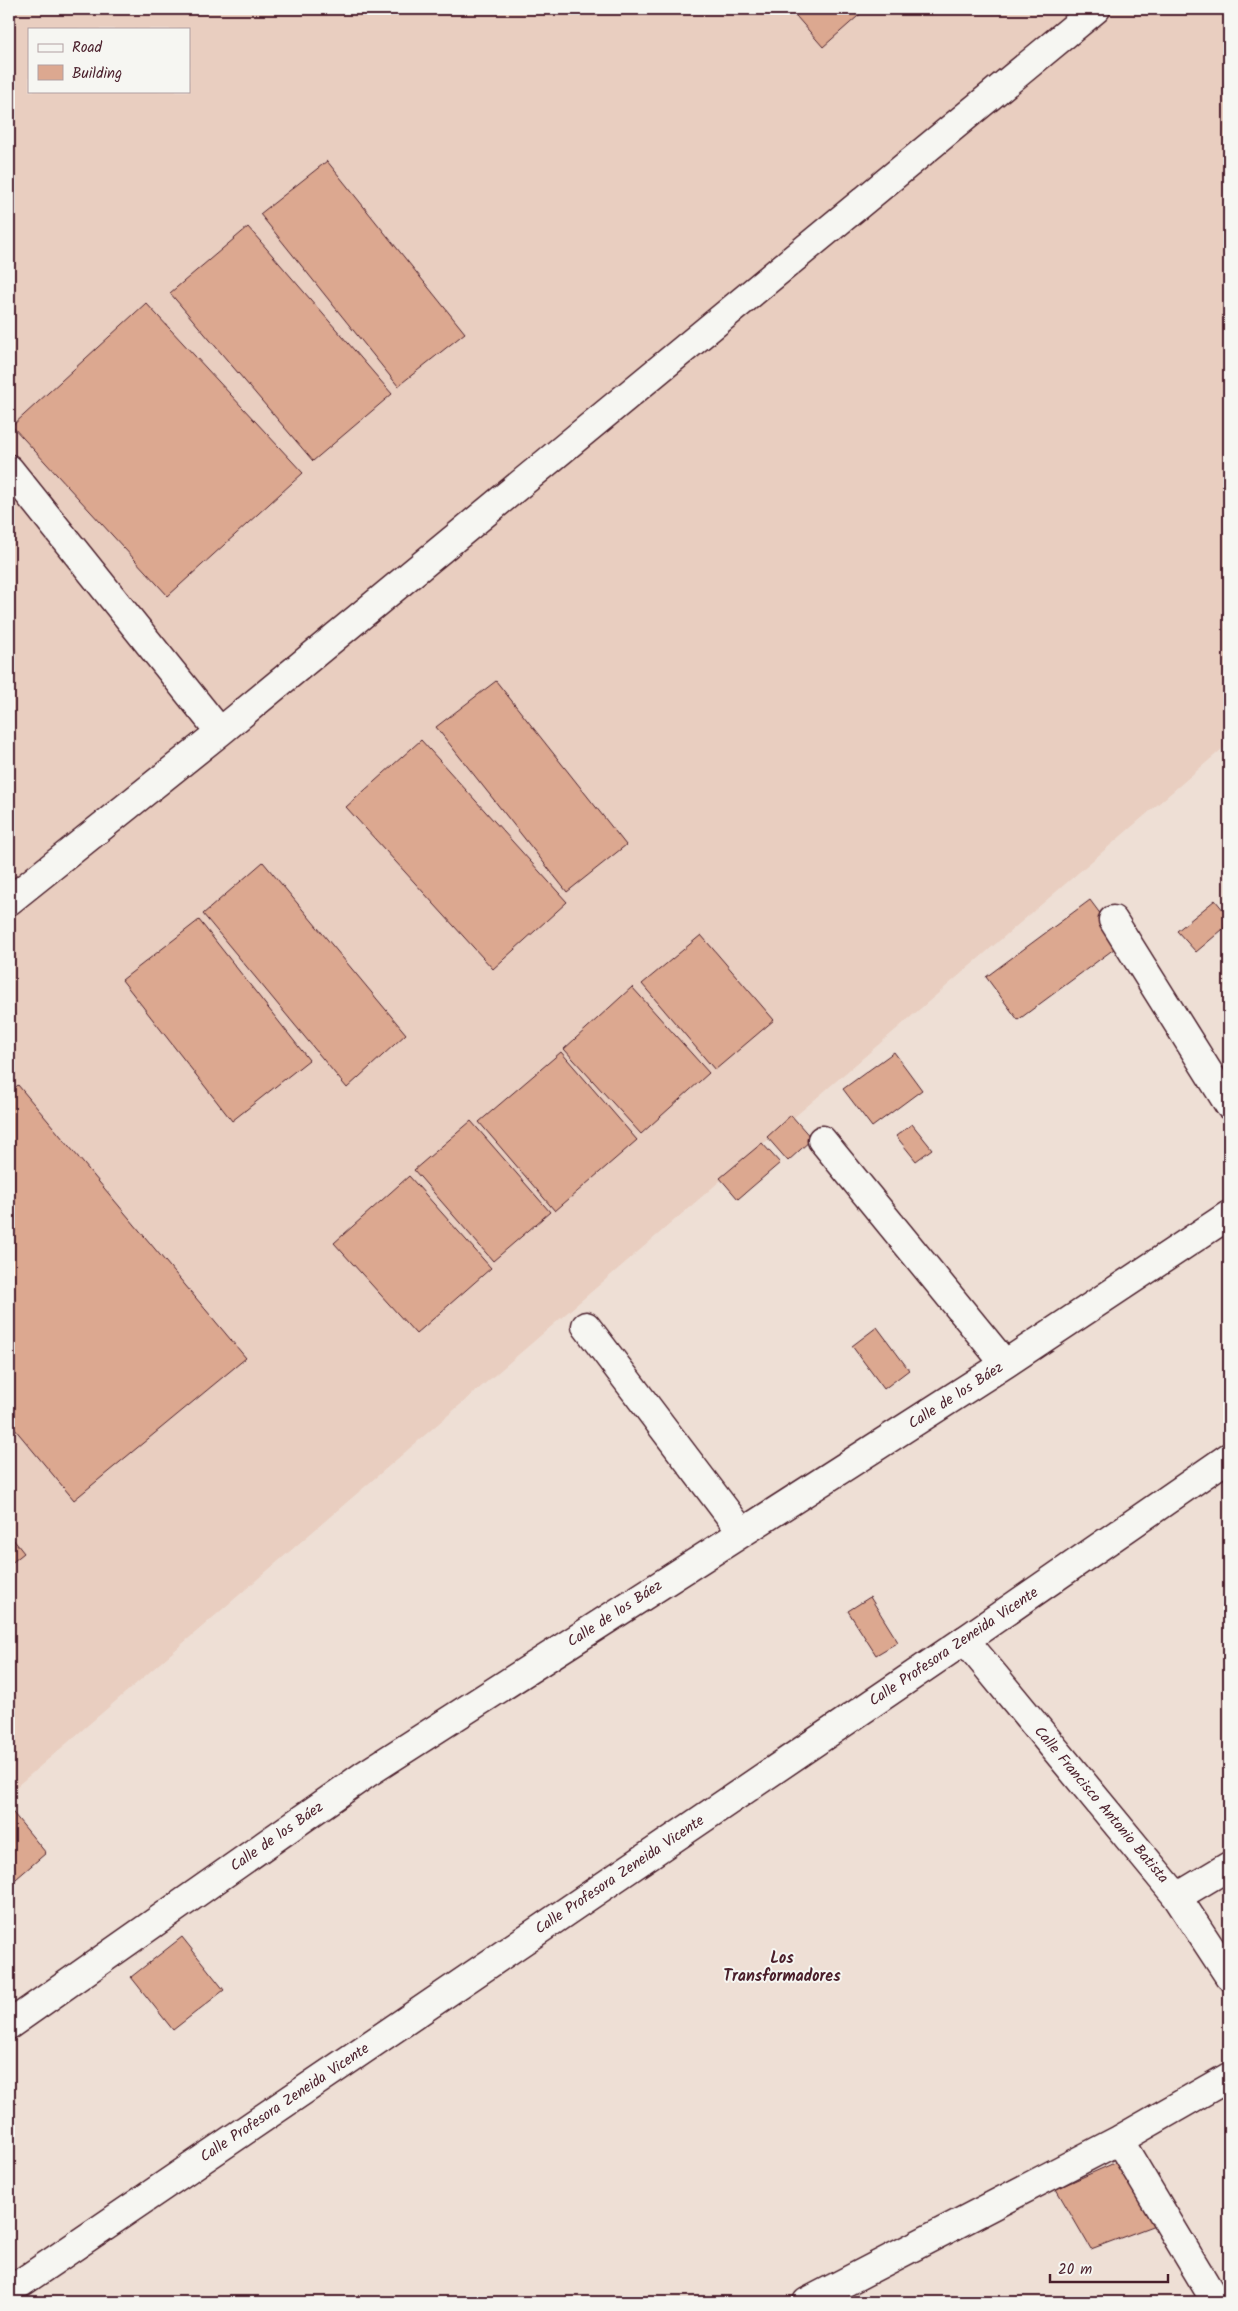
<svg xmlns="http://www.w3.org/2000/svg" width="1238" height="2311" font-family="Kalam,sans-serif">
  <rect width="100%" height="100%" fill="#eedfd5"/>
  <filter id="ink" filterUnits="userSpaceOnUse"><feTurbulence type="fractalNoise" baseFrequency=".02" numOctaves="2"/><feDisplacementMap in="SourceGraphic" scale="10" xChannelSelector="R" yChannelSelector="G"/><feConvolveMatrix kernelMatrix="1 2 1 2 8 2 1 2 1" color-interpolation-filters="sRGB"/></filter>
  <g filter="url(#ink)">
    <path fill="#e9cec0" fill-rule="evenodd" d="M9 9H1229V743L9 1793ZM29 29H189V91H29Z"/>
    <path fill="#dca890" stroke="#4a1f2b" d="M790 9H866L823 47Z
      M327 161 465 333 398 386 260 214Z
      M248 227 392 394 313 461 170 293Z
      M146 303 303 473 168 596 12 426Z
      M496 681 626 845 567 892 436 727Z
      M421 740 567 902 493 969 346 807Z
      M263 862 406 1034 347 1088 203 914Z
      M1090 900 1122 943 1018 1020 986 977Z
      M1215 900 1229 917V924L1196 952 1177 931Z
      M199 920 309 1060 232 1121 122 980Z
      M701 935 774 1020 715 1070 642 984Z
      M632 987 709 1073 641 1134 564 1049Z
      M561 1052 637 1140 555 1211 479 1122Z
      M894 1052 922 1090 872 1127 843 1089Z
      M18 1085 246 1358 74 1500 9 1422V1093Z
      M791 1115 812 1139 788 1161 767 1137Z
      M471 1121 550 1212 493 1261 414 1170Z
      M912 1124 932 1149 916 1161 896 1136Z
      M762 1143 780 1163 738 1199 720 1178Z
      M409 1176 491 1268 416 1334 334 1243Z
      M877 1327 909 1370 884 1389 852 1346Z
      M9 1534 24 1553 9 1565Z
      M870 1597 898 1642 876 1655 848 1611Z
      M9 1808 46 1853 9 1885Z
      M182 1937 224 1990 173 2030 131 1977Z
      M1121 2160 1155 2225 1091 2249 1056 2189Z"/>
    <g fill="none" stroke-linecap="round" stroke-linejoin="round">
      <defs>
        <path id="street" d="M9 469 220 732
          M9 901 220 732 1096 9
          M1113 920 1229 1105
          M822 1140 1005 1364
          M586 1326 742 1532
          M965 1640 1177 1897 1229 1976
          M1177 1897 1229 1866
          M9 2025 366 1774 1005 1364 1229 1215
          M1119 2140 1216 2302
          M807 2302 1119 2140 1229 2077"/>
        <path id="secondary" d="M9 2291 965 1640 1229 1457"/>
      </defs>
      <use href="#street" stroke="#4a1f2b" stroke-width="31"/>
      <use href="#secondary" stroke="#4a1f2b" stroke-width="31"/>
      <use href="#street" stroke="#f6f6f2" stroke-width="28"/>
      <use href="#secondary" stroke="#f6f6f2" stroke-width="28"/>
    </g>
  </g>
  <g text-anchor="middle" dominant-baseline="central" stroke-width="4" stroke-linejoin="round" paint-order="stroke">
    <g font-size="15" fill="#4a1f2b" stroke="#f6f6f2">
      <text transform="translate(956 1396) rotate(-33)">Calle de los Báez</text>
      <text transform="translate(615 1614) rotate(-33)">Calle de los Báez</text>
      <text transform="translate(954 1647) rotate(-34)">Calle Profesora Zeneida Vicente</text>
      <text transform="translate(1101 1805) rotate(50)">Calle Francisco Antonio Batista</text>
      <text transform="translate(277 1837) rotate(-35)">Calle de los Báez</text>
      <text transform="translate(620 1875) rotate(-34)">Calle Profesora Zeneida Vicente</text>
      <text transform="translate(285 2103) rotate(-34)">Calle Profesora Zeneida Vicente</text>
    </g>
    <g font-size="16" font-weight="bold" fill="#4a1f2b" stroke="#f6f6f2">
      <text x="782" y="1958">Los<tspan x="782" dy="18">Transformadores</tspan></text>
    </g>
  </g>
  <rect width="1238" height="2311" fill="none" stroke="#f6f6f2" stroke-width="30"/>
  <rect x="15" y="15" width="1208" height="2281" fill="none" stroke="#4a1f2b" stroke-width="2" filter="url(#ink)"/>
  <rect x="28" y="28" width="162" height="65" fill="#f6f6f2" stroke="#b1a0a2"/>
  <rect x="38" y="44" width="25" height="8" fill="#f6f6f2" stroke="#b1a0a2"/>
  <text x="72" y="52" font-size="15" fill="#4a1f2b">Road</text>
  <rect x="38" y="65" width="25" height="15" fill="#dca890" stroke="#b1a0a2"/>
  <text x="72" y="78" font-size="15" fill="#4a1f2b">Building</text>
  <path d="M1050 2274v8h118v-8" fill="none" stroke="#4a1f2b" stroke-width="2.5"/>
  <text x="1058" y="2274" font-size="15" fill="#4a1f2b" stroke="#f6f6f2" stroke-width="4" paint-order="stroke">20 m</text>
</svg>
